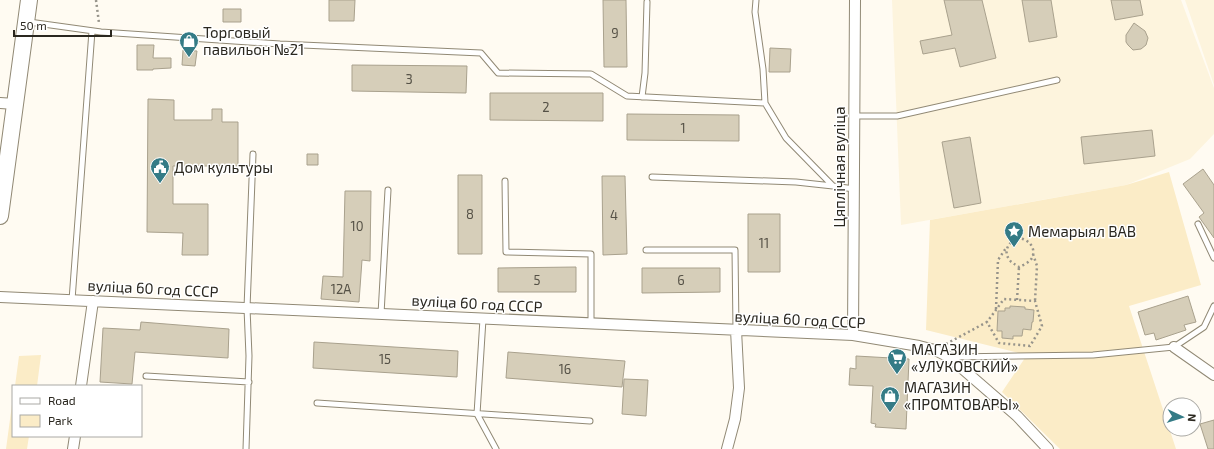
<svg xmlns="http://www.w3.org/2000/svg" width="1214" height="449" font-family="'Exo 2',sans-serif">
  <rect width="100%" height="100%" fill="#fffbf2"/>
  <path fill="#fdf4dd" d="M892 0H1181L1214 88V134L1190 159 1126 185 901 225Z
    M1185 0H1214V85Z"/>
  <path fill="#fbecc7" d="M1169 172 1201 285 1129 306 1176 449H1060L1002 392 1027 355 926 330 930 220 1126 185Z
    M41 355 37 386H15L19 356Z
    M13 397V436H29L27 449H6Z"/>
  <path fill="#d6ceb9" stroke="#a9a18d" d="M329 0H355L354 21H329Z
    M603 0H626L627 67H604Z
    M944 0H982L996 58 960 67 955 48 923 54 920 41 952 35Z
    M1022 0H1051L1057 37 1029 42Z
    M1111 0H1140L1143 15 1115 20Z
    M223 9H241V22H223Z
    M1134 23 1145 31 1148 38 1146 45 1141 49 1133 50 1128 45 1126 42V35Z
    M137 45H154L153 58H171V68L153 69V70H137Z
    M770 48 791 49 790 72H769Z
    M183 50 197 51 195 66 182 65Z
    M352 65 467 66 466 93 352 91Z
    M490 93H603V121L490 120Z
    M148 99 174 100V120H212V109H222V122H238V166H173V204H208V255H182L183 233 147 232Z
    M627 114 739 115V141L627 140Z
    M1152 130 1155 156 1084 164 1081 137Z
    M970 137 981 203 954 208 942 142Z
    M307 154H318V165H307Z
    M1203 169 1214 185V238L1199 217 1204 213 1183 184Z
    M458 175H482V254H458Z
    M602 176H625L627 254 603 255Z
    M345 191H371L370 261 362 260 359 302 321 299 323 276 343 277Z
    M748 214H780V272H748Z
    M576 267V292H498V268Z
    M642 268H720V292L642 293Z
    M1188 296 1196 322 1184 325 1186 330 1156 340 1154 333 1145 335 1138 312Z
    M1010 306 1025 307V309L1034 310 1033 322H1032L1031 330 1023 329 1022 336H1013V339L1002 338V331H997L998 311H1005V308H1010Z
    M141 322 229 329 228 358 135 352 132 384 100 382 103 328 140 330Z
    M314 342 458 351 457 377 313 368Z
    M508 352 625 361 622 387 506 378Z
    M856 356 909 359 906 429 875 427 876 424 871 423 873 386 849 385 850 368 856 369Z
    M624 379 648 380 646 416 622 414Z
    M1214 420V449H1208L1200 424Z"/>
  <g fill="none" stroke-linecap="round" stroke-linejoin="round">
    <defs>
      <path id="service" d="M756 0 755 12 763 69 765 103 786 138 833 186 854 189
        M29 22 101 32 280 44 481 53 498 73 591 74 627 96 765 103
        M642 97 645 73 647 2
        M854 116H897L1057 80
        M652 177 796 182 833 186
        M505 181 506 252 591 254V324
        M1198 224 1214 258
        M646 250H735L736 330
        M72 300 92 31
        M381 314 388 190
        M483 319 477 414 496 449
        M952 357 1093 355 1174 347 1204 327 1214 306
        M146 376 249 382
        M317 403 590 421
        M246 449 249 356 247 308 253 154"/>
      <path id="minor" d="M0 103 15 104
        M0 297 853 335 919 346 935 350 949 357 1017 416 1048 449
        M853 335 855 0
        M1174 347 1214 375
        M81 386 93 301
        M73 449 75 436
        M727 449 735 419 739 388 736 330"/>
      <path id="primary" d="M0 216 29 0"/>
    </defs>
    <use href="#service" stroke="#918975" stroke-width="7"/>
    <use href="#minor" stroke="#918975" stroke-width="12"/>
    <use href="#primary" stroke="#918975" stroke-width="18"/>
    <path stroke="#97948b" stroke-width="2.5" stroke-dasharray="2 3" stroke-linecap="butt" d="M96 0 99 23
      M1017 238C1027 238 1037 247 1032 258 1029 263 1023 265 1019 267 1015 264 1011 263 1009 259 1003 251 1009 242 1017 238Z
      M1033 254 1037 266 1035 301
      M1017 300 1019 267
      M996 309 998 260 1006 248
      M946 344 987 322 999 343 1030 346 1042 326 1035 301 1004 299 987 322"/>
    <use href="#service" stroke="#fff" stroke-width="5"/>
    <use href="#minor" stroke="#fff" stroke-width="10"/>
    <use href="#primary" stroke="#fff" stroke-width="16"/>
  </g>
  <defs>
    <symbol id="shop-pin" viewBox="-11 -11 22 30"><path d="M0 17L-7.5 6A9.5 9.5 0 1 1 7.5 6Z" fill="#347b86" stroke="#fff"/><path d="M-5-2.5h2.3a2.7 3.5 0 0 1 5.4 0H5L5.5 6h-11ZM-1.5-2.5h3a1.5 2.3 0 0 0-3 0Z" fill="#fff"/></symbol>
    <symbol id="civic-pin" viewBox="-11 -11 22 30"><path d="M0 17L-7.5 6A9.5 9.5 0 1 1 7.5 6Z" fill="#347b86" stroke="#fff"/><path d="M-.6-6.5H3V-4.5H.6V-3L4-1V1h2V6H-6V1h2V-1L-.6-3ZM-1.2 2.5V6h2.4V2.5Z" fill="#fff"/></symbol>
    <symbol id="sight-pin" viewBox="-11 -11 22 30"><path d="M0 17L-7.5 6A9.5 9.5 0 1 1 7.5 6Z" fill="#347b86" stroke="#fff"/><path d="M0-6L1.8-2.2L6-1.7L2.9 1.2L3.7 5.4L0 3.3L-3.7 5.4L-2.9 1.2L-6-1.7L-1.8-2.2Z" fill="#fff"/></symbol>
    <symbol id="supermarket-pin" viewBox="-11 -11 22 30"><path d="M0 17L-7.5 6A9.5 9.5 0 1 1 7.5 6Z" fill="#347b86" stroke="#fff"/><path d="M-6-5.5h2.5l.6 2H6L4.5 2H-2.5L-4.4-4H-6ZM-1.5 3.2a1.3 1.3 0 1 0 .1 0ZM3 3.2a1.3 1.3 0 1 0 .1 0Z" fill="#fff"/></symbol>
  </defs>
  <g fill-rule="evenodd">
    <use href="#shop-pin" x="178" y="30" width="22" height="30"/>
    <use href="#civic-pin" x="149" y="156" width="22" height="30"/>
    <use href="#sight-pin" x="1003" y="220" width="22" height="30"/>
    <use href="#supermarket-pin" x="886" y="347" width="22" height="30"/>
    <use href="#shop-pin" x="879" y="385" width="22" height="30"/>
  </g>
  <g text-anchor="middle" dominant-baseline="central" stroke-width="3" stroke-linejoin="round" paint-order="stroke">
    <g font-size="13" fill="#555146">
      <text x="615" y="33">9</text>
      <text x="409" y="79">3</text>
      <text x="546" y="107">2</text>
      <text x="683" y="128">1</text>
      <text x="470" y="214">8</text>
      <text x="614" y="215">4</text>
      <text x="357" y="226">10</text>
      <text x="764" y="243">11</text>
      <text x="537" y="280">5</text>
      <text x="681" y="280">6</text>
      <text x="341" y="289">12А</text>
      <text x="385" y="359">15</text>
      <text x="565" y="369">16</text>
    </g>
    <g font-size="15" fill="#2a271f" stroke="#fff" text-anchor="start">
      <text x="203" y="32">Торговый<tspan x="203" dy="17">павильон №21</tspan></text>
      <text x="174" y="167">Дом культуры</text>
      <text x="1028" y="231">Мемарыял ВАВ</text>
      <text x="911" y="349">МАГАЗИН<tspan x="911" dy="17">«УЛУКОВСКИЙ»</tspan></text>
      <text x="904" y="387">МАГАЗИН<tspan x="904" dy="17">«ПРОМТОВАРЫ»</tspan></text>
    </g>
    <g font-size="15" fill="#2a271f" stroke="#fff">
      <text transform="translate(839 167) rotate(-90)">Цяплічная вуліца</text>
      <text transform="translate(153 288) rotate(3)">вуліца 60 год СССР</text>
      <text transform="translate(477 303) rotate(3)">вуліца 60 год СССР</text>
      <text transform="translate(800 319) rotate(3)">вуліца 60 год СССР</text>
    </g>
  </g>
  <rect x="12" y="385" width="130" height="52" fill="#ffffff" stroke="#aaa9a5"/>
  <rect x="20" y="398" width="20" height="6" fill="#ffffff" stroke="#aaa9a5"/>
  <text x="48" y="405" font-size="12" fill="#2a271f">Road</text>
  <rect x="20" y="415" width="20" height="12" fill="#fbecc7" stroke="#aaa9a5"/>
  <text x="48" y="425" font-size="12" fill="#2a271f">Park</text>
  <g transform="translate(1182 417) rotate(94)"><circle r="19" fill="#ffffff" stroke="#aaa9a5"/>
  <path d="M0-3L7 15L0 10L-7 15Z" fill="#347b86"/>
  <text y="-6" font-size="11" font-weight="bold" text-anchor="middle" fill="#2a271f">N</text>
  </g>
  <path d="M14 30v6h97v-6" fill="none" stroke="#2a271f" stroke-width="2"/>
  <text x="20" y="30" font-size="12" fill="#2a271f" stroke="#ffffff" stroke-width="3" paint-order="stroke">50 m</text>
</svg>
